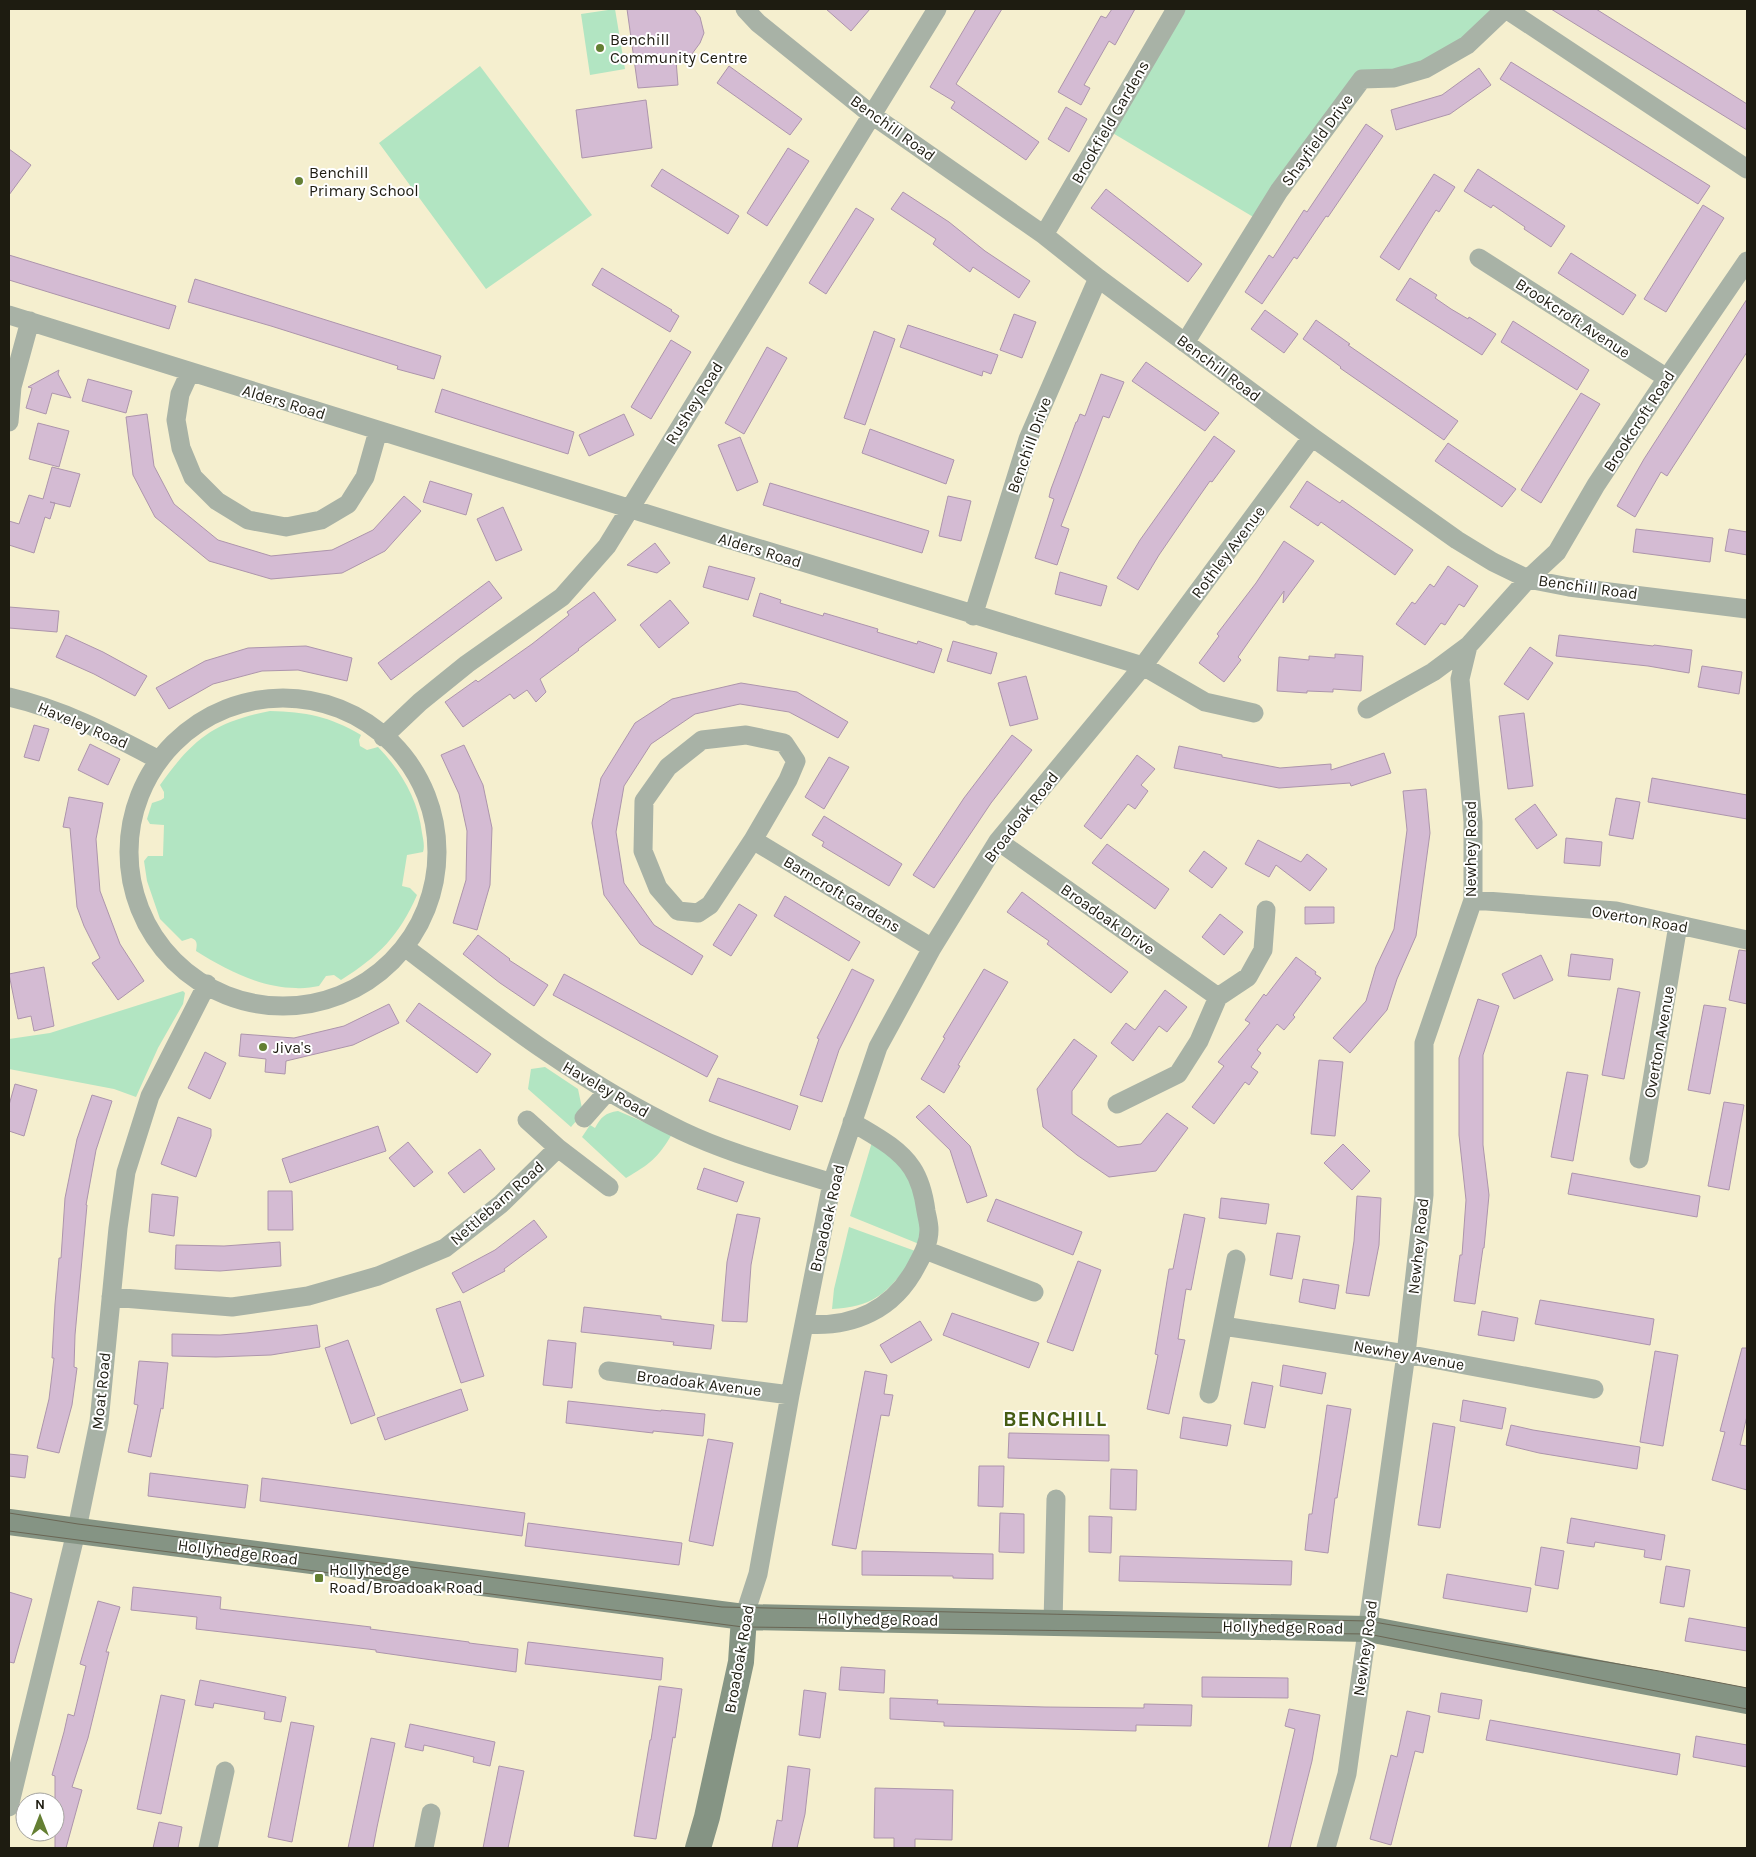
<svg xmlns="http://www.w3.org/2000/svg" width="1756" height="1857" font-family="Karla,sans-serif">
  <rect width="100%" height="100%" fill="#f5efcf"/>
  <path fill="#b2e5c2" d="M615 9 625 69 590 75 581 14Z
    M1176 9H1505L1425 69 1362 79 1260 221 1106 129Z
    M480 66 592 215 486 289 379 143Z
    M270 711C306 712 329 716 361 735L359 740 360 746 367 750 378 747C401 771 418 799 422 833 423 839 425 846 423 852L407 855 402 886 410 888 417 895C399 936 379 956 341 980L334 975 326 976 319 986C312 987 303 989 296 988 260 988 225 969 196 951 197 945 198 940 191 938L182 941 160 919 147 881 144 861 148 856H163L164 825 150 824 147 819 152 803 161 800 164 798V792L160 785C193 739 214 722 270 711Z
    M183 991 185 993 183 1004 158 1048 136 1097 114 1089 9 1069V1039L50 1033Z
    M545 1067 578 1089 583 1113 571 1127 528 1089 531 1069Z
    M618 1111 672 1134C658 1158 650 1164 626 1178L582 1137 590 1125 595 1128C601 1117 605 1113 618 1111Z
    M872 1142 897 1155 922 1203 919 1244 850 1216Z
    M849 1227 918 1252C891 1287 880 1307 832 1309L834 1289Z"/>
  <path fill="#d4bbd3" stroke="#ad95ac" d="M627 9H694L700 17 704 33 700 43 689 58 676 60 678 85 638 88Z
    M826 9H870L851 31Z
    M976 9H1002L956 84 1039 142 1026 160 951 108 955 102 930 87Z
    M1112 9H1135L1115 45 1109 41 1084 85 1090 88 1081 105 1058 92 1101 16 1106 18Z
    M1551 9H1596L1747 104V130Z
    M1511 62 1710 186 1698 204 1500 79Z
    M729 66 802 119 790 135 717 83Z
    M1479 68 1491 85 1450 114 1396 130 1391 110 1442 95Z
    M646 100 652 148 582 158 576 110Z
    M1066 107 1087 119 1069 152 1048 139Z
    M1366 124 1383 136 1328 217 1326 216 1297 259 1294 257 1262 304 1245 292 1269 255 1273 258 1304 210 1307 212Z
    M788 148 809 161 767 226 747 213Z
    M9 149 31 165 9 195Z
    M662 169 739 216 728 234 651 186Z
    M1478 169 1565 226 1551 247 1524 229 1525 227 1493 205 1491 208 1464 191Z
    M1434 174 1455 187 1439 212 1436 210 1424 229 1399 270 1380 257Z
    M1106 189 1202 264 1188 282 1091 208Z
    M903 192 949 222 985 251 1030 281 1019 298 973 267 970 272 933 244 936 239 891 209Z
    M1703 205 1724 218 1666 312 1644 299Z
    M856 208 874 219 826 294 809 283Z
    M1571 253 1636 295 1623 315 1558 273Z
    M9 255 176 306 169 329 9 280Z
    M602 268 672 310 671 311 679 316 670 332 592 285Z
    M1410 278 1437 295 1435 298 1451 309 1468 319 1469 317 1496 334 1482 355 1396 300Z
    M195 279 441 356 434 379 397 369 398 366 271 326 188 302Z
    M1747 299V352L1667 476 1661 472 1635 517 1617 506 1644 459Z
    M1265 310 1298 334 1284 353 1251 329Z
    M1014 314 1036 322 1022 358 1000 350Z
    M1316 320 1350 344 1348 345 1458 421 1444 440 1340 368 1341 367 1303 339Z
    M1513 321 1589 370 1577 390 1501 342Z
    M908 325 998 355 991 374 983 371 982 376 900 347Z
    M874 331 895 339 865 425 844 418Z
    M671 340 691 352 651 419 631 407Z
    M767 347 787 358 744 434 725 423Z
    M1146 362 1219 413 1205 431 1132 381Z
    M59 370 58 374 71 398 52 393 46 414 26 408 32 388 28 387Z
    M1101 374 1124 382 1109 418 1103 416 1061 526 1069 529 1057 565 1035 558 1054 499 1049 497 1051 489 1076 422H1077L1080 414 1085 416Z
    M88 379 132 391 126 413 82 401Z
    M442 389 574 432 568 454 435 412Z
    M1581 393 1600 404 1541 503 1521 490Z
    M147 414 154 466 174 504 218 540 271 556 332 550 373 530 404 496 421 511 385 551 342 573 271 579 209 561 155 517 133 475 126 417Z
    M624 414 634 435 589 456 579 435Z
    M38 423 69 431 59 467 29 459Z
    M870 429 954 460 946 484 862 453Z
    M1214 436 1235 451 1212 482 1210 481 1196 501 1159 555 1138 590 1117 578 1140 540Z
    M740 437 758 482 737 491 718 445Z
    M1448 443 1516 489 1502 507 1435 461Z
    M52 467 80 474 70 507 50 502 55 503 50 519 45 517 34 553 9 545V521L19 524 29 495 43 499Z
    M430 481 472 494 466 515 423 502Z
    M1307 481 1340 503 1342 500 1413 550 1395 575 1321 522 1318 526 1290 507Z
    M770 483 929 531 922 553 763 505Z
    M948 496 971 501 961 541 939 536Z
    M503 507 522 550 496 561 477 519Z
    M1636 529 1713 538 1710 562 1633 552Z
    M1729 529 1747 532V555L1725 551Z
    M1284 541 1314 561 1283 603 1284 591 1238 657 1241 660 1224 682 1199 663 1219 636 1217 634 1256 583Z
    M655 543 670 563 657 573 627 565Z
    M709 566 755 578 748 600 703 587Z
    M1448 566 1478 586 1464 607 1459 604 1445 625 1441 623 1425 645 1396 624 1412 602 1415 604 1430 584 1434 587Z
    M1060 572 1107 586 1101 606 1055 594Z
    M489 581 502 598 391 680 378 663Z
    M594 592 616 620 578 649 579 650 540 679 546 692 536 702 527 690 514 699 510 694 463 727 445 702 476 680 478 682 532 644 569 615 567 612Z
    M760 593 781 600 780 603 823 616 824 613 878 629 877 632 917 644 918 641 942 649 934 673 753 616Z
    M670 600 689 623 659 648 640 625Z
    M9 607 59 611 57 632 9 628Z
    M66 635 103 652 147 676 135 696 94 674 56 657Z
    M1559 635 1653 646 1654 645 1692 650 1689 673 1648 666 1556 656Z
    M953 641 997 653 991 674 947 661Z
    M306 646 352 658 347 681 298 670 262 671 213 684 169 709 156 688 205 661 248 648Z
    M1530 647 1553 663 1528 700 1504 684Z
    M1335 654 1363 656 1361 691 1333 689V692L1307 691V693L1277 691 1279 657 1309 660V656L1335 658Z
    M1702 666 1742 672 1739 694 1698 687Z
    M1026 676 1038 719 1010 726 998 683Z
    M741 683 797 692 848 722 838 738 789 712 740 704 695 714 651 744 624 786 616 832 624 883 654 925 703 956 692 975 640 944 604 895 592 823 601 778 635 723 672 699Z
    M1524 713 1533 786 1508 789 1499 716Z
    M34 725 49 729 39 761 24 757Z
    M1012 735 1032 750 991 803 934 888 913 875 964 798Z
    M90 744 120 759 108 785 78 770Z
    M464 745 483 785 492 828 490 885 477 930 453 923 466 880 467 831 459 794 441 755Z
    M1179 746 1222 755V757L1280 768 1331 764V770L1384 753 1391 773 1351 786 1350 783 1279 788 1174 768Z
    M1137 755 1155 769 1141 785 1148 791 1135 809 1128 804 1101 839 1084 826Z
    M829 757 849 767 824 809 805 797Z
    M1652 778 1747 795V819L1648 802Z
    M1426 789 1430 833 1416 936 1397 979 1387 1010 1350 1053 1333 1038 1366 1001 1376 967 1394 929 1407 830 1403 791Z
    M69 797 103 803 96 839 100 891 120 944 144 981 118 1000 92 963 100 958 84 926 77 907 70 828 63 827Z
    M1616 798 1640 802 1633 839 1609 835Z
    M1535 804 1557 835 1537 849 1515 819Z
    M824 816 902 864 889 886 822 846 824 842 812 835Z
    M1566 838 1602 842 1600 866 1564 863Z
    M1258 840 1301 862 1307 854 1327 869 1310 891 1276 865 1269 877 1245 864Z
    M1107 844 1169 889 1155 909 1092 863Z
    M1204 851 1227 868 1212 888 1189 871Z
    M1022 892 1128 972 1111 993 1047 944 1049 941 1007 912Z
    M785 896 860 942 849 961 774 916Z
    M739 904 757 915 731 956 713 945Z
    M1305 907H1334V923L1305 924Z
    M1220 914 1243 932 1224 955 1202 937Z
    M478 935 510 959 509 960 548 985 534 1006 500 983 463 954Z
    M1739 950 1747 951V1004L1729 1000Z
    M1571 954 1613 959 1610 980 1568 976Z
    M1541 955 1553 980 1514 999 1502 974Z
    M1296 957 1316 972 1315 974 1321 978 1293 1015 1295 1017 1284 1030 1277 1024 1257 1050 1261 1053 1251 1067 1258 1072 1249 1085 1245 1082 1214 1124 1192 1107 1224 1066 1218 1062 1250 1023 1245 1020 1264 994 1266 996Z
    M44 967 54 1026 34 1031 31 1016 18 1019 9 974Z
    M852 969 874 980 839 1050 822 1102 800 1095 819 1039 817 1038Z
    M984 969 1008 982 958 1065 960 1066 944 1093 921 1079 945 1038 943 1037Z
    M564 974 718 1056 707 1077 553 995Z
    M1618 988 1640 992 1624 1079 1602 1075Z
    M1165 990 1187 1007 1167 1032 1159 1026 1133 1061 1111 1043 1126 1023 1135 1030Z
    M1478 999 1499 1006 1483 1055V1145L1489 1195 1484 1248H1483L1475 1304 1454 1301 1460 1255H1462L1466 1200 1459 1135V1058Z
    M419 1003 491 1054 477 1073 406 1021Z
    M389 1004 399 1023 353 1045 286 1061 285 1074 265 1072 266 1059 239 1056 241 1034 294 1038 344 1026Z
    M1704 1005 1726 1008 1710 1094 1688 1090Z
    M1074 1039 1097 1056 1072 1091V1114L1118 1147 1141 1144 1167 1113 1188 1128 1156 1171 1109 1177 1077 1155 1043 1127 1037 1089Z
    M205 1052 226 1063 210 1099 188 1088Z
    M1319 1060 1343 1062 1335 1136 1311 1134Z
    M1567 1072 1588 1075 1573 1161 1551 1157Z
    M718 1078 798 1106 790 1130 709 1101Z
    M15 1084 37 1090 24 1136 9 1131V1105Z
    M92 1095 112 1101 96 1150 86 1205H87L75 1335 74 1367 77 1368 72 1405 59 1453 37 1448 49 1399 54 1358H52L55 1304 59 1258H61L65 1198 77 1139Z
    M1724 1102 1744 1105 1729 1190 1708 1186Z
    M929 1105 970 1146 987 1196 967 1203 950 1150 916 1117Z
    M178 1117 211 1129V1136L196 1177 161 1164Z
    M378 1126 386 1151 290 1183 282 1159Z
    M408 1142 433 1172 414 1187 389 1158Z
    M1343 1144 1370 1171 1352 1190 1324 1163Z
    M480 1149 495 1169 464 1193 448 1173Z
    M704 1168 744 1182 737 1202 697 1189Z
    M1572 1173 1700 1196 1697 1217 1568 1194Z
    M268 1191H292L293 1230H268Z
    M152 1194 178 1197 174 1236 149 1232Z
    M1357 1196 1381 1198 1379 1245 1369 1296 1346 1293 1354 1241Z
    M1221 1198 1269 1204 1266 1224 1219 1218Z
    M996 1199 1082 1232 1073 1255 987 1221Z
    M737 1214 760 1218 751 1265 747 1322 722 1321 727 1262Z
    M1184 1214 1205 1218 1191 1290 1186 1289 1178 1339 1185 1340 1169 1414 1147 1409 1158 1355 1155 1354 1169 1269H1173Z
    M534 1220 547 1237 504 1269 505 1271 463 1293 452 1273 495 1250Z
    M1277 1233 1300 1236 1292 1279 1270 1275Z
    M280 1242 281 1266 220 1271 175 1269 176 1245 224 1246Z
    M1078 1261 1101 1270 1073 1351 1047 1342Z
    M1303 1279 1339 1285 1335 1309 1299 1302Z
    M1540 1300 1654 1319 1650 1345 1535 1324Z
    M460 1301 484 1376 461 1383 436 1309Z
    M584 1307 661 1316V1319L714 1325 711 1349 673 1345 674 1342 581 1332Z
    M1482 1311 1518 1318 1514 1341 1478 1335Z
    M952 1313 1039 1343 1029 1368 943 1335Z
    M920 1321 932 1340 891 1363 880 1345Z
    M317 1325 320 1347 271 1355 216 1357 172 1356V1334L220 1335 246 1333Z
    M348 1340 375 1415 351 1424 325 1348Z
    M548 1340 576 1343 572 1388 543 1385Z
    M1742 1348H1747V1416L1740 1445 1747 1446V1490L1712 1480 1725 1432 1720 1431Z
    M1655 1351 1678 1355 1663 1446 1640 1442Z
    M139 1361 168 1363 163 1409 161 1408 151 1457 128 1452 138 1405 134 1404Z
    M1283 1365 1326 1373 1322 1394 1280 1386Z
    M865 1371 887 1375 884 1394 893 1395 889 1416 881 1415 856 1549 832 1545Z
    M1252 1382 1273 1386 1265 1428 1244 1424Z
    M461 1389 468 1410 385 1440 377 1418Z
    M1463 1400 1506 1408 1502 1429 1460 1421Z
    M568 1401 661 1411V1410L705 1414 703 1436 653 1431V1433L566 1423Z
    M1327 1405 1351 1409 1337 1498H1335L1328 1553 1305 1550 1309 1514H1312Z
    M1183 1417 1231 1425 1227 1446 1180 1438Z
    M1433 1423 1455 1427 1440 1528 1418 1525Z
    M1511 1425 1533 1430 1640 1447 1637 1469 1539 1453 1506 1445Z
    M1009 1433 1109 1435V1461L1008 1458Z
    M708 1439 733 1443 713 1546 689 1541Z
    M9 1454 28 1456 25 1478 9 1476Z
    M979 1466H1004L1003 1507 978 1506Z
    M1111 1469 1137 1470 1136 1510 1110 1509Z
    M150 1473 248 1485 245 1508 148 1496Z
    M262 1478 525 1513 522 1536 260 1501Z
    M1000 1513 1024 1514V1553L999 1552Z
    M1089 1516 1112 1517 1111 1553 1089 1552Z
    M1571 1518 1665 1535 1661 1560 1644 1557 1645 1550 1619 1546 1595 1542 1594 1547 1567 1543Z
    M528 1523 682 1543 679 1565 525 1546Z
    M1541 1547 1564 1551 1558 1589 1535 1585Z
    M862 1551 993 1554V1579L953 1578V1576L862 1575Z
    M1120 1556 1292 1561 1291 1585 1119 1581Z
    M1666 1566 1690 1570 1684 1607 1660 1603Z
    M1447 1574 1531 1588 1527 1612 1443 1598Z
    M133 1587 221 1597 220 1609 371 1627 370 1629 469 1642V1643L518 1649 516 1672 376 1652V1650L196 1629 197 1617 131 1610Z
    M9 1592 32 1599 14 1663 9 1662Z
    M98 1601 120 1607 106 1652H109L88 1738 72 1787 82 1790 66 1848H55V1776L52 1775 64 1732 68 1714 74 1716 86 1666 80 1664Z
    M1689 1618 1747 1628V1651L1685 1641Z
    M528 1642 663 1658 661 1680 525 1664Z
    M841 1667 885 1670 884 1693 839 1690Z
    M1202 1677 1288 1678V1698L1202 1697Z
    M200 1680 286 1697 281 1722 264 1719 265 1712 214 1703 213 1708 195 1705Z
    M659 1686 682 1689 675 1738 673 1737 656 1839 634 1836 650 1740H651Z
    M804 1690 826 1693 820 1738 799 1735Z
    M1441 1693 1482 1700 1479 1719 1438 1712Z
    M161 1695 185 1700 161 1814 137 1809Z
    M890 1698 938 1700 937 1704 1045 1707 1144 1708V1704L1192 1705 1191 1726 1136 1725V1731L944 1726V1722L890 1719Z
    M1289 1709 1320 1715 1312 1761 1290 1848H1268L1295 1729 1285 1726Z
    M1407 1711 1430 1716 1423 1753 1415 1751 1391 1845 1370 1839 1391 1755 1397 1757Z
    M1490 1720 1680 1754 1677 1775 1486 1740Z
    M291 1722 314 1726 292 1842 268 1837Z
    M410 1724 495 1742 490 1766 473 1762 474 1757 450 1751 424 1745 423 1751 405 1747Z
    M1696 1736 1747 1745V1767L1693 1757Z
    M371 1738 395 1743 377 1827 373 1848H348Z
    M499 1766 524 1771 508 1848H483Z
    M788 1766 810 1769 805 1814 797 1848H772L777 1820 782 1821Z
    M875 1788 953 1790 952 1840 915 1839V1848H894V1838H874Z
    M159 1822 182 1827 178 1848H153Z"/>
  <g fill="none" stroke-linecap="round" stroke-linejoin="round">
    <path stroke="#a8b2a6" stroke-width="19" d="M745 9 758 23 872 115 1044 235 1098 278 1312 437 1457 540 1493 562 1528 579 1569 587 1747 609
      M1506 9 1747 169
      M1044 235 1176 9
      M1479 258 1667 378
      M9 315 721 537 1143 666 1205 702 1254 713
      M1185 343 1279 191 1362 79 1394 78 1425 69 1467 45 1505 9
      M190 372 180 394 176 420 181 448 193 477 217 501 248 520 286 527 321 520 348 504 365 477 378 431
      M9 422 12 387 30 321
      M973 616 1028 439 1098 278
      M9 697C61 709 108 733 155 758
      M129 852a154 154 0 1 1 308 0a154 154 0 1 1-308 0Z
      M1367 709 1433 672 1468 646 1528 579 1557 552 1596 485 1667 378 1747 261
      M383 737 420 702 467 664 562 597 607 546 937 9
      M753 840 710 905 698 913 678 911 658 888 643 851 644 801 668 767 702 740 746 735 784 743 796 761 788 780 753 840 932 948
      M998 841 1218 997 1248 977 1263 950 1266 910
      M1473 900 1616 911 1747 940
      M406 948C494 1015 581 1083 682 1131 730 1154 782 1167 832 1183
      M1117 1104 1178 1074 1199 1041 1218 997
      M584 1118 607 1092
      M527 1120 558 1148 609 1187
      M1639 1159 1678 925
      M925 1250 1034 1292
      M111 1297 232 1307 308 1296 378 1276 445 1248 501 1204 558 1148
      M804 1324C853 1328 894 1310 917 1265 923 1254 929 1243 929 1230 929 1223 927 1217 926 1211 924 1196 920 1180 912 1168 898 1147 873 1135 852 1122
      M1223 1326 1406 1354 1594 1389
      M608 1371 790 1395
      M1209 1394 1236 1259
      M744 1617 758 1574 790 1395 832 1183 878 1047 932 948 998 841 1143 666 1312 437
      M1053 1623 1056 1499
      M9 1807 78 1524 99 1422 118 1228 126 1172 150 1096 207 984
      M208 1848 225 1771
      M424 1848 431 1813
      M1326 1848 1347 1774 1406 1354 1424 1195V1043L1473 900V822L1460 679 1468 646"/>
    <path stroke="#859484" stroke-width="26" d="M9 1522 744 1617 1368 1629 1747 1701
      M698 1848 707 1817 741 1662 744 1617"/>
    <path stroke="#6a6654" stroke-width="1" d="M9 1513 78 1524 722 1607 1368 1621 1659 1671 1747 1688
      M9 1531 743 1627 1368 1634 1747 1709"/>
  </g>
  <g fill="#647f33" stroke="#fff" stroke-width="2">
    <circle cx="600" cy="48" r="5"/>
    <circle cx="299" cy="181" r="5"/>
    <circle cx="263" cy="1047" r="5"/>
    <rect x="314" y="1573" width="10" height="10" rx="2.5"/>
  </g>
  <g text-anchor="middle" dominant-baseline="central" stroke-width="4" stroke-linejoin="round" paint-order="stroke">
    <g font-size="16" fill="#1e1c11" stroke="#fff" text-anchor="start">
      <text x="610" y="39">Benchill<tspan x="610" dy="18">Community Centre</tspan></text>
      <text x="309" y="172">Benchill<tspan x="309" dy="18">Primary School</tspan></text>
      <text x="273" y="1047">Jiva's</text>
      <text x="329" y="1569">Hollyhedge<tspan x="329" dy="18">Road/Broadoak Road</tspan></text>
    </g>
    <g font-size="16" fill="#1e1c11" stroke="#fff">
      <text transform="translate(1110 122) rotate(-60)">Brookfield Gardens</text>
      <text transform="translate(893 128) rotate(36)">Benchill Road</text>
      <text transform="translate(1317 140) rotate(-54)">Shayfield Drive</text>
      <text transform="translate(1573 318) rotate(33)">Brookcroft Avenue</text>
      <text transform="translate(1219 368) rotate(37)">Benchill Road</text>
      <text transform="translate(284 402) rotate(17)">Alders Road</text>
      <text transform="translate(694 403) rotate(-58)">Rushey Road</text>
      <text transform="translate(1639 421) rotate(-57)">Brookcroft Road</text>
      <text transform="translate(1029 445) rotate(-70)">Benchill Drive</text>
      <text transform="translate(760 550) rotate(17)">Alders Road</text>
      <text transform="translate(1228 552) rotate(-53)">Rothley Avenue</text>
      <text transform="translate(1588 587) rotate(8)">Benchill Road</text>
      <text transform="translate(83 725) rotate(23)">Haveley Road</text>
      <text transform="translate(1021 817) rotate(-52)">Broadoak Road</text>
      <text transform="translate(1470 849) rotate(-90)">Newhey Road</text>
      <text transform="translate(842 894) rotate(31)">Barncroft Gardens</text>
      <text transform="translate(1108 919) rotate(35)">Broadoak Drive</text>
      <text transform="translate(1640 919) rotate(10)">Overton Road</text>
      <text transform="translate(1659 1042) rotate(-80)">Overton Avenue</text>
      <text transform="translate(606 1089) rotate(30)">Haveley Road</text>
      <text transform="translate(497 1203) rotate(-41)">Nettlebarn Road</text>
      <text transform="translate(827 1218) rotate(-77)">Broadoak Road</text>
      <text transform="translate(1418 1246) rotate(-84)">Newhey Road</text>
      <text transform="translate(1409 1355) rotate(10)">Newhey Avenue</text>
      <text transform="translate(699 1383) rotate(7)">Broadoak Avenue</text>
      <text transform="translate(101 1391) rotate(-84)">Moat Road</text>
      <text transform="translate(238 1552) rotate(7)">Hollyhedge Road</text>
      <text transform="translate(878 1619) rotate(1)">Hollyhedge Road</text>
      <text transform="translate(1283 1627) rotate(1)">Hollyhedge Road</text>
      <text transform="translate(1365 1648) rotate(-82)">Newhey Road</text>
      <text transform="translate(739 1659) rotate(-80)">Broadoak Road</text>
    </g>
    <g font-size="21" font-weight="bold" letter-spacing="1" fill="#455c13" stroke="#fff">
      <text x="1055" y="1419">BENCHILL</text>
    </g>
  </g>
  <rect width="1756" height="1857" fill="none" stroke="#1e1c11" stroke-width="20"/>
  <g transform="translate(40 1817)"><circle r="24" fill="#ffffff" stroke="#a5a4a0"/>
  <path d="M0-4L9 19L0 12L-9 19Z" fill="#647f33"/>
  <text y="-8" font-size="14" font-weight="bold" text-anchor="middle" fill="#1e1c11">N</text>
  </g>
</svg>
